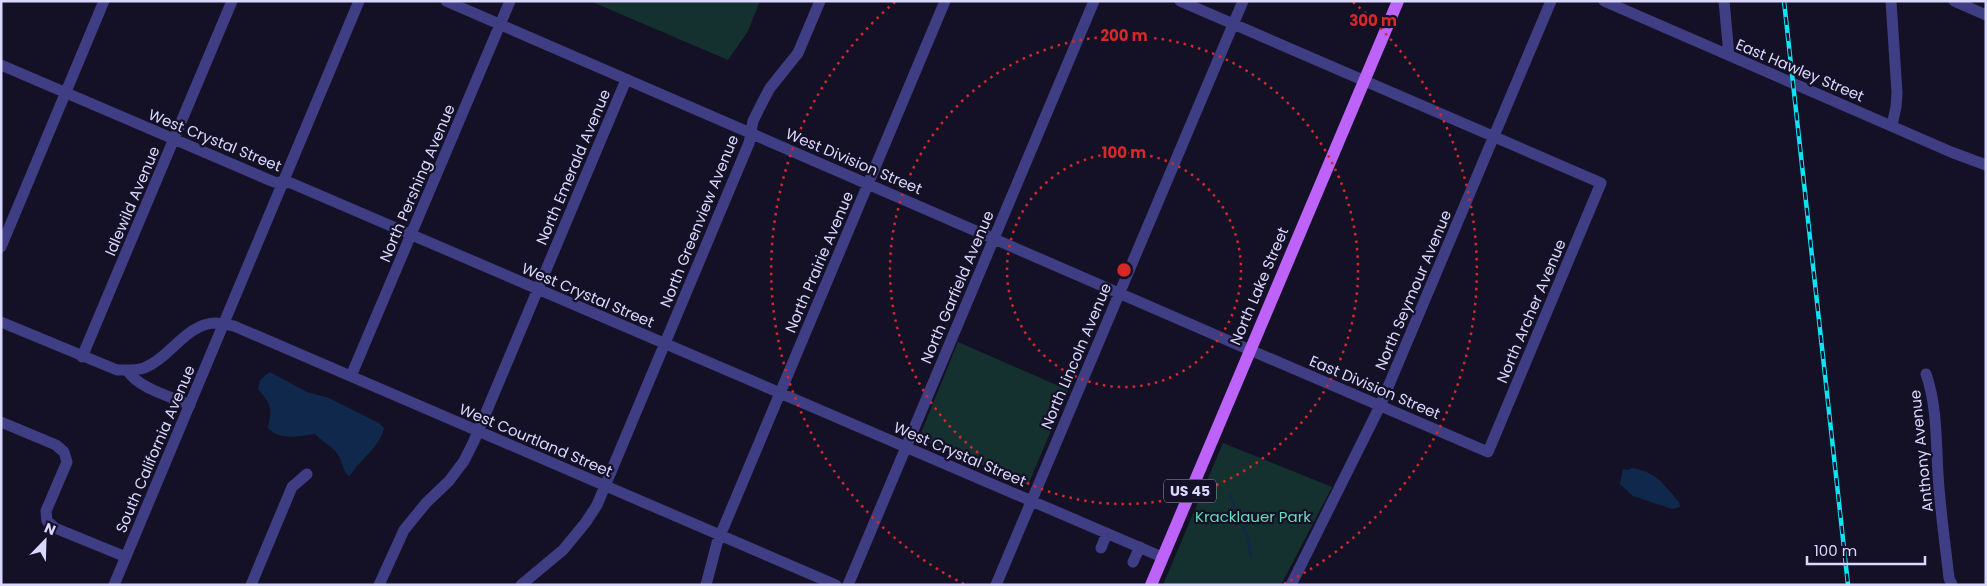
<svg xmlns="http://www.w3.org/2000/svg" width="1987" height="586" font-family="Poppins,sans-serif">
  <rect width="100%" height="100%" fill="#141127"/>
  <path fill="#14312f" d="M590 1H760L748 31 728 60Z
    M958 342 1068 390 1028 485 919 438Z
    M1223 443 1332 487 1281 585H1163Z"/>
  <path fill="#10284b" d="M270 372 307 392 329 398 379 423 384 428C381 442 369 453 360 463 355 467 354 472 349 476 343 471 343 465 340 458 334 446 323 443 315 434 299 436 280 441 268 428 272 408 272 405 258 389L260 380Z
    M1633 468C1658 473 1663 484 1679 502L1680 507 1672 509 1633 496 1620 484 1623 469 1627 470Z"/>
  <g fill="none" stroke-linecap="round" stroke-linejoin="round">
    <path stroke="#10284b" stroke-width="2.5" d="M1230 495 1248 538 1251 557"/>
    <path stroke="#3f3e84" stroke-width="11" d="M446 1 1250 350 1488 452 1601 183 1180 1
      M1604 1 1951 152 1986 165
      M1724 1 1729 55
      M1891 1 1897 93 1896 107 1892 125
      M1954 1 1986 15
      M1 65 274 182 291 183 1162 557
      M1 247 104 1
      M1 322 117 370C126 370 135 371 144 368 170 358 186 324 215 323 221 323 228 325 234 326L836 585
      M82 357 232 1
      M127 370C139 389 170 396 190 405
      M1926 374C1937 405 1936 441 1938 474 1940 508 1945 543 1949 578L1952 585
      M351 376 510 1
      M1 422 56 445 64 452 67 462 46 511 47 521 55 528 126 557
      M1101 548 1107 533
      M1133 562 1140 547
      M114 585 359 1
      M251 585 292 487 307 474
      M379 585 404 530 426 503 449 481 464 461 474 441 626 80
      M521 585 563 550 586 522 597 505 749 143 753 121 763 101 770 88 798 53 820 1
      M706 585 717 543 945 1
      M848 585 1094 1
      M996 585 1243 1
      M1291 585 1380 406 1551 1"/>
    <path stroke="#be63f9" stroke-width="12" d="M1151 585 1398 1"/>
    <defs>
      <path id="rail" d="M1784 1 1848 585"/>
    </defs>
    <use href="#rail" stroke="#0ce4f6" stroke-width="4.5"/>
    <use href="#rail" stroke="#141127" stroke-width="2.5" stroke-dasharray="8" stroke-linecap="butt"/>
  </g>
  <g fill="none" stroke="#d62828" stroke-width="2.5" stroke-dasharray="2.5 5">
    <circle cx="1124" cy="270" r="117"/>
    <circle cx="1124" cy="270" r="234"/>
    <path d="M964 584A352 352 0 0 1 895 2M1353 2A352 352 0 0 1 1284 584"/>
  </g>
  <g text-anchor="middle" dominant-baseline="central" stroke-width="4.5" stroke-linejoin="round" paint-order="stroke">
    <rect fill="#141127" stroke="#9f9cbe" stroke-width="1" x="1164" y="479.5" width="52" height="23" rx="4"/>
    <g font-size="14" font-weight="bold" fill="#dbd8fe">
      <text x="1190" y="491">US 45</text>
    </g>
    <g font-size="15" fill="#dbd8fe" stroke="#141127">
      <text transform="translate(1800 70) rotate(23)">East Hawley Street</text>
      <text transform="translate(215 140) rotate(22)">West Crystal Street</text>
      <text transform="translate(854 161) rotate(23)">West Division Street</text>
      <text transform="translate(573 167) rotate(-67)">North Emerald Avenue</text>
      <text transform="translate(417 183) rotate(-67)">North Pershing Avenue</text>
      <text transform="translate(132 201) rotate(-67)">Idlewild Avenue</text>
      <text transform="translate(699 221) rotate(-68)">North Greenview Avenue</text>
      <text transform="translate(819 262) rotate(-67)">North Prairie Avenue</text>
      <text transform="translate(1259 286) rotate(-67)">North Lake Street</text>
      <text transform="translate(957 287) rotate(-67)">North Garfield Avenue</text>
      <text transform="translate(1413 290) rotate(-67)">North Seymour Avenue</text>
      <text transform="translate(588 295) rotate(23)">West Crystal Street</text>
      <text transform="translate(1531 311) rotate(-67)">North Archer Avenue</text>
      <text transform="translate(1076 356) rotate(-67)">North Lincoln Avenue</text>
      <text transform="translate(1375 387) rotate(23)">East Division Street</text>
      <text transform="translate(536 440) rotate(23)">West Courtland Street</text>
      <text transform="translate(155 449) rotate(-67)">South California Avenue</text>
      <text transform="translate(1921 451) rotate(-96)">Anthony Avenue</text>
      <text transform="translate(960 454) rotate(23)">West Crystal Street</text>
    </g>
    <g font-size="15" fill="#66dcbc" stroke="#141127">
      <text x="1253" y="516">Kracklauer Park</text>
    </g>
  </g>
  <circle cx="1124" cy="270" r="8" fill="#d62828" stroke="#141127" stroke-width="2.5"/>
  <g font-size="15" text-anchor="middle" font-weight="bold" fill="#d62828" stroke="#141127" stroke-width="4.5" stroke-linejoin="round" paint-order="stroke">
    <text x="1373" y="26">300 m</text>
    <text x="1124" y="41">200 m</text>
    <text x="1124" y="158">100 m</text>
  </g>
  <rect width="1987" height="586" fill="none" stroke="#dbd8fe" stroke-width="5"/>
  <g transform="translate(45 541) rotate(23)" stroke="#141127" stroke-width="4" paint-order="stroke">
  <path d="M0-4L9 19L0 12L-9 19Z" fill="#dbd8fe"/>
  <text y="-8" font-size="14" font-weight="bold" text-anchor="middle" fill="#dbd8fe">N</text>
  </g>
  <path d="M1807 556v8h118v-8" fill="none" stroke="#dbd8fe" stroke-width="2.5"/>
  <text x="1814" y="556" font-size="15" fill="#dbd8fe" stroke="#141127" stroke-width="4" paint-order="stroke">100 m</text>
</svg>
